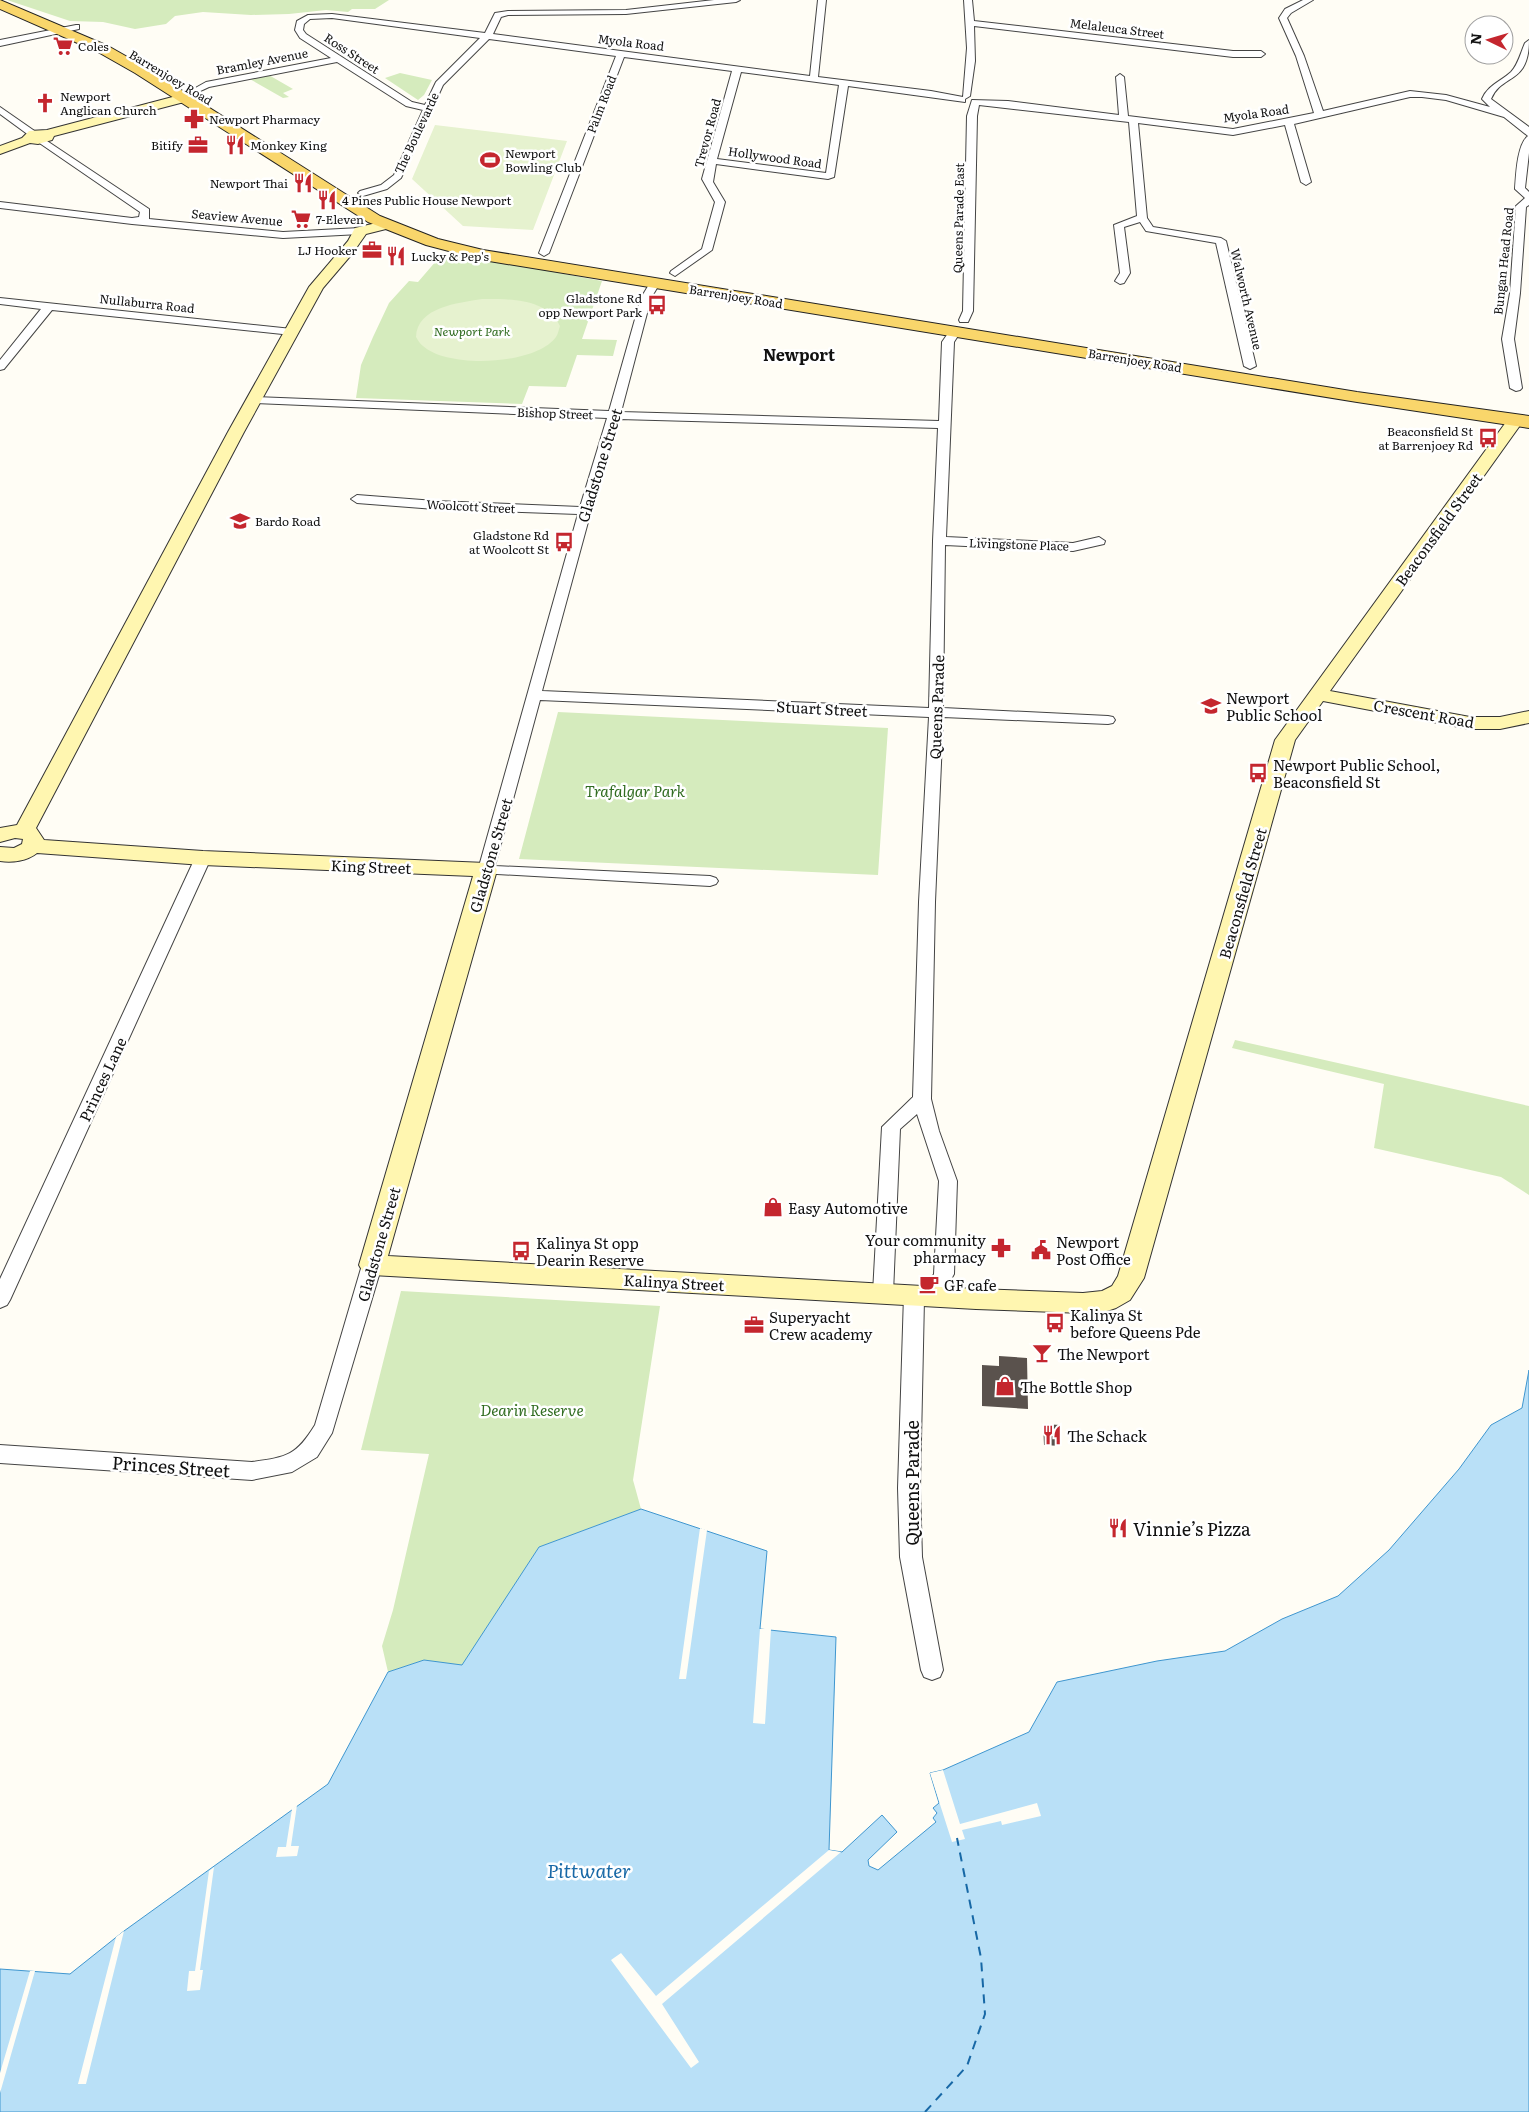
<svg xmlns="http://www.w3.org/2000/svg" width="1529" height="2112" font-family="Literata,serif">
  <rect width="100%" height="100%" fill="#fffdf5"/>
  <path fill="#d5ebbd" d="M7 0H389L375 9H352L348 12 326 10 289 14 251 15 203 12 175 16 166 24 135 29 103 22 70 21Z
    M400 73 432 80 424 95 418 100 385 78Z
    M267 74 293 89 283 93 289 97 283 98 248 78Z
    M443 253H452L602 281 582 339 617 340 613 356 577 355 566 387 529 386 522 404 356 398 361 365 373 337 389 303 409 281 418 282Z
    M558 712 888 728 878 875 519 859Z
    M1235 1040 1529 1106V1195L1501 1177 1374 1148 1384 1084 1232 1048Z
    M401 1291 660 1306 633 1480 641 1509 539 1547 462 1666 424 1660 388 1672 382 1646 393 1610 429 1454 361 1450Z"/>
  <path fill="#e6f2cf" d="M435 125 567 141 533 230 463 226 412 179Z
    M482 299C509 299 547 298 560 326 559 329 558 334 556 337 536 365 448 369 423 346 420 344 418 340 416 337 417 307 458 303 482 299Z"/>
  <path fill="#b9e0f7" stroke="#3f96cf" d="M1529 1370V2112H0V1969L70 1974 124 1931 328 1784 388 1672 424 1660 462 1665 539 1547 641 1509 767 1551 760 1629 836 1637 829 1850 842 1852 882 1815 897 1832 868 1860 869 1866 878 1870 936 1822 933 1818 937 1813 933 1808 939 1803 930 1773 943 1770 1029 1732 1057 1682 1157 1661 1225 1651 1282 1619 1338 1596 1389 1550 1459 1469 1491 1425 1522 1408Z"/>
  <path fill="#fffdf5" d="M700 1528 707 1530 686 1679H679Z
    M760 1629H771L765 1724 753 1723Z
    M943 1770 960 1824 1037 1803 1041 1816 1002 1825 1001 1821 962 1830 965 1839 952 1842 930 1773Z
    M297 1805 291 1846H299L297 1856 276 1857 278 1847H286L292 1809Z
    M829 1850 841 1852 662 2004 699 2062 691 2068 611 1960 621 1953 656 1996Z
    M214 1867 200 1970H203L200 1990 187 1991 189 1971H195L209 1871Z
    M124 1931 86 2084H78L116 1937Z
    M30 1971H35L0 2093V2073Z"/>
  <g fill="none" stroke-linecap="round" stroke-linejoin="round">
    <path stroke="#1768a6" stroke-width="2" stroke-dasharray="9 7" stroke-linecap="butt" d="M925 2112 967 2066 985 2014 981 1958 957 1838"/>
  </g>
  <path fill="#5a524d" d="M999 1356 1027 1358 1028 1409 982 1406V1365L999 1366Z
    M1043 1424 1060 1425V1446L1044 1445Z"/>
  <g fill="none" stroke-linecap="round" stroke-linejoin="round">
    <defs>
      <path id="street" d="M714 0H740L736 2 626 14 508 15 501 17 493 34 810 76 818 0H826L818 77 931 91 963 97 967 48 964 0H972L974 21 1233 51H1261L1265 54 1261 57H1233L974 26 975 61 970 96 965 99V102L848 86 834 177 828 179 716 164 713 182 725 202 712 250 675 276 670 273 671 271 702 249 715 202 702 179 732 71 624 57 549 253 544 256 539 253 616 56 489 39 443 85 401 178 387 189 363 196 358 193 360 191 381 185 394 175 423 110 406 106 337 62 209 87 194 94 190 91 206 82 331 58 300 38 295 30 297 21 308 15 332 14 485 33 495 13 508 11 626 10ZM332 18 480 38 436 82 425 105 412 102 306 34 303 30 304 24 310 19ZM741 72 839 85 826 173 717 159Z
        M1303 0H1313L1291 13 1287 18 1304 56 1323 111 1410 91 1446 95 1490 107 1482 99C1488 85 1500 82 1511 72 1518 65 1521 52 1525 43L1529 40C1529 85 1502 73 1491 99L1529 127V153L1525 188 1529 192V205L1526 207 1520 293 1514 339 1522 388 1520 390 1516 391 1510 388 1502 339 1510 293 1516 206 1525 198 1515 189C1516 176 1517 144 1528 136L1504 117 1446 100 1422 97H1410L1294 124 1311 182 1306 185 1301 182 1285 125 1233 135 1138 123 1147 218 1153 227 1221 238 1226 241 1256 366 1250 369 1244 366 1216 243 1146 231 1140 222 1124 227 1130 273 1124 283 1120 284 1115 281 1120 273 1114 225 1137 216 1129 122 979 105 977 116 973 311 968 322H960L959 320 963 311 967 116 972 100 1008 101 1119 115 1116 77 1120 74 1124 77 1128 116 1233 129 1314 113 1296 56 1279 18 1285 9Z
        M76 25H79V29L0 46V40Z
        M0 107 36 132V136H30L0 114Z
        M41 137 149 209V219L283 232 360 228 365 231 360 234 283 238 132 224 0 208V202L132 218 139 217 140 212 38 142 36 140Z
        M655 280 660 283 651 298 621 412 939 421 942 342 951 329H959L961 331 954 342 946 537 1073 543 1099 537 1105 541 1104 544 1073 551 945 545 943 708 1108 716 1113 717 1115 720 1113 723 1108 724 943 717 935 902 931 1099 939 1131 957 1181 954 1274 939 1301 932 1304 924 1299 920 1488 922 1557 943 1670 940 1677 932 1680 924 1677 921 1670 900 1557 898 1488 904 1295 907 1290 914 1287 921 1290 923 1294 934 1274 939 1181 917 1114 900 1129 893 1293 890 1298 883 1301 876 1298 873 1293 882 1127 913 1097 919 902 929 717 540 700 495 866 710 876 716 878 718 881 716 884 710 886 480 873 478 870 578 514 435 509 357 503 351 499 357 495 435 501 580 507 607 418 255 403 249 400 255 397 609 411 641 298 651 281ZM619 419 938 428 933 541 929 708 542 691 591 511Z
        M0 298 292 329 298 332 292 335 52 310 4 369 0 370V360L41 309 0 304Z
        M203 853 209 855 211 858 10 1300 7 1305 0 1308V1279L195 858 197 855Z
        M372 1258 379 1260 382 1265 332 1433 317 1457 292 1472 252 1480 0 1463V1445L252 1462C287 1457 296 1456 315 1425L362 1265 365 1260Z"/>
      <path id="secondary" d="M184 94 188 95 190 98 188 101 54 136 52 140 38 144 30 143 0 154V146L22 138 29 131 47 130Z
        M385 221 392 225 390 228 366 234 352 254 323 288 244 432 36 828 44 840 203 851 486 863 494 865 497 870 388 1256 976 1289 1083 1293 1102 1291 1112 1286 1118 1276 1275 740 1509 418H1521L1523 421 1521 424 1330 691 1470 717H1500L1529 711V723L1500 729H1470L1323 701 1295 740 1144 1278 1130 1300 1116 1308 1107 1311 1083 1313 976 1309 372 1275 363 1272 359 1265 473 876 203 865 37 853C27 861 12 863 0 861V847L14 848 22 844 23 839 15 838 0 842V828L17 825 228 432 309 287 348 241 355 228Z"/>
      <path id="primary" d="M0 0 108 46 145 67 380 216 438 239 483 250 1357 392 1529 416V428L1357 402 483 260 426 245 368 222 135 73 98 52 0 9Z"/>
    </defs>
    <use href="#street" stroke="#444" stroke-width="2"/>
    <use href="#secondary" stroke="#333" stroke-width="2"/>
    <use href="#primary" stroke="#222" stroke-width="2"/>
    <use href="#street" fill="#fff" fill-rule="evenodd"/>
    <use href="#secondary" fill="#fff6b0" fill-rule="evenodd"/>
    <use href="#primary" fill="#f9d66b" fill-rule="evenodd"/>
  </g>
  <defs>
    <symbol id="supermarket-bare" viewBox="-9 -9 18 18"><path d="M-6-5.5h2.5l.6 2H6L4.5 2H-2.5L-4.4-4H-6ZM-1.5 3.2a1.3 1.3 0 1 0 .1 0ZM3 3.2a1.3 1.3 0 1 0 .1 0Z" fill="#c4262e" stroke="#fff" stroke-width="2.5" paint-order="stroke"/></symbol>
    <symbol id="church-bare" viewBox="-9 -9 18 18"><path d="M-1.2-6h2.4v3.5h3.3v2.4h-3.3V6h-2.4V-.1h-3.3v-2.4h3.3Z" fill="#c4262e" stroke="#fff" stroke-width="2.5" paint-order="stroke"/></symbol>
    <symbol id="pharmacy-bare" viewBox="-9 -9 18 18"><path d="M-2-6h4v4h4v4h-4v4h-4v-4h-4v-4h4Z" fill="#c4262e" stroke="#fff" stroke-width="2.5" paint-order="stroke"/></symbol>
    <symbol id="office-bare" viewBox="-9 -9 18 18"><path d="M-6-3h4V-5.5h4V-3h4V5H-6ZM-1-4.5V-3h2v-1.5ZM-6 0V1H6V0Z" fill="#c4262e" stroke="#fff" stroke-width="2.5" paint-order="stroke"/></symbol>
    <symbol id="restaurant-bare" viewBox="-9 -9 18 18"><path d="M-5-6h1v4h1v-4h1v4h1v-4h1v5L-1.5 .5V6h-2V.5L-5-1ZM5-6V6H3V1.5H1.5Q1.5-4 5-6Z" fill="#c4262e" stroke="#fff" stroke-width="2.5" paint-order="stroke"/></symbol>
    <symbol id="stadium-bare" viewBox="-9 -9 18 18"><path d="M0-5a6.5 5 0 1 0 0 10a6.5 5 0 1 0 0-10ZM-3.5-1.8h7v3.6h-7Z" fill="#c4262e" stroke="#fff" stroke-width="2.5" paint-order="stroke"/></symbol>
    <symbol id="bus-bare" viewBox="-9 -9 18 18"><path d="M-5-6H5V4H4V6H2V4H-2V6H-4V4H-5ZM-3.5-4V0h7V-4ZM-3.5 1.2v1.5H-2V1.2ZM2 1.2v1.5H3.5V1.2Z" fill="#c4262e" stroke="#fff" stroke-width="2.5" paint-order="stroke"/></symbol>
    <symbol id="school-bare" viewBox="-9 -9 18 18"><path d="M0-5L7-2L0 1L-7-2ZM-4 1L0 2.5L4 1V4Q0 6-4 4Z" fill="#c4262e" stroke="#fff" stroke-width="2.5" paint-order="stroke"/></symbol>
    <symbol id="shop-bare" viewBox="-9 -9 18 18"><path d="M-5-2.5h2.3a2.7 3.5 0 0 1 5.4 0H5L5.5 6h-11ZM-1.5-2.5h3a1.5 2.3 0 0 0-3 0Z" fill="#c4262e" stroke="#fff" stroke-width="2.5" paint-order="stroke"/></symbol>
    <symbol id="civic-bare" viewBox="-9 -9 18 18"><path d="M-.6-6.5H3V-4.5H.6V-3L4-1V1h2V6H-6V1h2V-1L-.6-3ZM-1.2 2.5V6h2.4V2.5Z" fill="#c4262e" stroke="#fff" stroke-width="2.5" paint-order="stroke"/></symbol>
    <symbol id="cafe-bare" viewBox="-9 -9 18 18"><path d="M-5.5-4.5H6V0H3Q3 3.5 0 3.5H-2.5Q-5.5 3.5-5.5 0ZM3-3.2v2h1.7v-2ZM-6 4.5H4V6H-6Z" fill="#c4262e" stroke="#fff" stroke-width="2.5" paint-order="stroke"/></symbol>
    <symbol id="bar-bare" viewBox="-9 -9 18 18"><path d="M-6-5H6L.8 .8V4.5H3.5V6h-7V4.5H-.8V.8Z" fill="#c4262e" stroke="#fff" stroke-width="2.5" paint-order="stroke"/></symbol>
  </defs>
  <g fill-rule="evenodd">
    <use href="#supermarket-bare" x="49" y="32" width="28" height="28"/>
    <use href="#church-bare" x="31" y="89" width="28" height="28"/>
    <use href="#pharmacy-bare" x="180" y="105" width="28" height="28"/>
    <use href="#office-bare" x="184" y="131" width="28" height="28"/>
    <use href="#restaurant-bare" x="221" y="131" width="28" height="28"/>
    <use href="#stadium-bare" x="476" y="146" width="28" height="28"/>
    <use href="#restaurant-bare" x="289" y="169" width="28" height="28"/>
    <use href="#restaurant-bare" x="313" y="186" width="28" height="28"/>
    <use href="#supermarket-bare" x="287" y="205" width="28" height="28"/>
    <use href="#office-bare" x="358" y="236" width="28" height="28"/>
    <use href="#restaurant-bare" x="382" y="242" width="28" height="28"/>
    <use href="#bus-bare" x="643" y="291" width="28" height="28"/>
    <use href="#bus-bare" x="1474" y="424" width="28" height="28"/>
    <use href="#school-bare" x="226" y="507" width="28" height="28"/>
    <use href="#bus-bare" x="550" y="528" width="28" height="28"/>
    <use href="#school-bare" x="1197" y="692" width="28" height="28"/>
    <use href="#bus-bare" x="1244" y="759" width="28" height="28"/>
    <use href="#shop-bare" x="759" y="1193" width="28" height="28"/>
    <use href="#pharmacy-bare" x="987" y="1234" width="28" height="28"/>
    <use href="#civic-bare" x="1027" y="1236" width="28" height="28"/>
    <use href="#bus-bare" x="507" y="1237" width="28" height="28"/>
    <use href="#cafe-bare" x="915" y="1270" width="28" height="28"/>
    <use href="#bus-bare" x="1041" y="1309" width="28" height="28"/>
    <use href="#office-bare" x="740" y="1311" width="28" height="28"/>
    <use href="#bar-bare" x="1028" y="1339" width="28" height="28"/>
    <use href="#shop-bare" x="991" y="1372" width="28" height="28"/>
    <use href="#restaurant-bare" x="1038" y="1421" width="28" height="28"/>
    <use href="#restaurant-bare" x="1104" y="1514" width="28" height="28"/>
  </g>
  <g text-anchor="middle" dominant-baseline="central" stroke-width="5" stroke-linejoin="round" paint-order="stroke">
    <g font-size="12" fill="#111" stroke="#fff">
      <text transform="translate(1117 28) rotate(7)">Melaleuca Street</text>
      <text transform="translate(631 42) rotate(7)">Myola Road</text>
      <text transform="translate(352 53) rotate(33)">Ross Street</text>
      <text transform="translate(262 61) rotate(-11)">Bramley Avenue</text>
      <text transform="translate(171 77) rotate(31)">Barrenjoey Road</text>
      <text transform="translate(601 104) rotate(-69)">Palm Road</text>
      <text transform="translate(1256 113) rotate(-8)">Myola Road</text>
      <text transform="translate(416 133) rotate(-65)">The Boulevarde</text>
      <text transform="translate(707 133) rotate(-75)">Trevor Road</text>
      <text transform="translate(775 157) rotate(8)">Hollywood Road</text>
      <text transform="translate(237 217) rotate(5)">Seaview Avenue</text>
      <text transform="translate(958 218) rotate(-89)">Queens Parade East</text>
      <text transform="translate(1503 261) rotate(-84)">Bungan Head Road</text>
      <text transform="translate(736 296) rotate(9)">Barrenjoey Road</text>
      <text transform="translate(1247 299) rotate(77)">Walworth Avenue</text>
      <text transform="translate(147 303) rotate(6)">Nullaburra Road</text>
      <text transform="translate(1135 360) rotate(9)">Barrenjoey Road</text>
      <text transform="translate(555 413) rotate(2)">Bishop Street</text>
      <text transform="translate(471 506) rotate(3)">Woolcott Street</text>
      <text transform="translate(1019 544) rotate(2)">Livingstone Place</text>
    </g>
    <g font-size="12" fill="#111" stroke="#fff" text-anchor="start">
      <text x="78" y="46">Coles</text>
      <text x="60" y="96">Newport<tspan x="60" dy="14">Anglican Church</tspan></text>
      <text x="209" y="119">Newport Pharmacy</text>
      <text x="183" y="145" text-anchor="end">Bitify</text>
      <text x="250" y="145">Monkey King</text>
      <text x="505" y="153">Newport<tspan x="505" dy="14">Bowling Club</tspan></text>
      <text x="288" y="183" text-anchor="end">Newport Thai</text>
      <text x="342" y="200">4 Pines Public House Newport</text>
      <text x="316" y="219">7-Eleven</text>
      <text x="357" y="250" text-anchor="end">LJ Hooker</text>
      <text x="411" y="256">Lucky &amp; Pep's</text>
      <text x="642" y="298" text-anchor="end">Gladstone Rd<tspan x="642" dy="14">opp Newport Park</tspan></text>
      <text x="1473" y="431" text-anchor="end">Beaconsfield St<tspan x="1473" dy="14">at Barrenjoey Rd</tspan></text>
      <text x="255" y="521">Bardo Road</text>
      <text x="549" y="535" text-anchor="end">Gladstone Rd<tspan x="549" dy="14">at Woolcott St</tspan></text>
    </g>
    <g font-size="12" font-style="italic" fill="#2f6b1f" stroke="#fff">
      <text x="472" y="331">Newport Park</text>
    </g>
    <g font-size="15" fill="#111" stroke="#fff">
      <text transform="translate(599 465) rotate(-73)">Gladstone Street</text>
      <text transform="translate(1438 529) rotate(-54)">Beaconsfield Street</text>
      <text transform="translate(936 707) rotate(-88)">Queens Parade</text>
      <text transform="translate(822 708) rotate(3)">Stuart Street</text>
      <text transform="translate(1424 713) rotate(10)">Crescent Road</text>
      <text transform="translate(490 855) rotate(-74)">Gladstone Street</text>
      <text transform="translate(371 866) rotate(2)">King Street</text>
      <text transform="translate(1242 893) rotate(-74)">Beaconsfield Street</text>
      <text transform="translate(102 1079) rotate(-65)">Princes Lane</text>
      <text transform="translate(378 1244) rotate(-74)">Gladstone Street</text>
      <text transform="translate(674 1282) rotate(3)">Kalinya Street</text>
    </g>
    <g font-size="15" fill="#111" stroke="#fff" text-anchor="start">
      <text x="1226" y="697">Newport<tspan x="1226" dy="17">Public School</tspan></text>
      <text x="1273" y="764">Newport Public School,<tspan x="1273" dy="17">Beaconsfield St</tspan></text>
      <text x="788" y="1207">Easy Automotive</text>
      <text x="986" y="1239" text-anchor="end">Your community<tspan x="986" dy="17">pharmacy</tspan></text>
      <text x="1056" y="1241">Newport<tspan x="1056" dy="17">Post Office</tspan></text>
      <text x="536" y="1242">Kalinya St opp<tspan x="536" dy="17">Dearin Reserve</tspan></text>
      <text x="944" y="1284">GF cafe</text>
      <text x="1070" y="1314">Kalinya St<tspan x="1070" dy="17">before Queens Pde</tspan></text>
      <text x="769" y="1316">Superyacht<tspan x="769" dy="17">Crew academy</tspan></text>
      <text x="1057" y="1353">The Newport</text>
      <text x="1020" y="1386">The Bottle Shop</text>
      <text x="1067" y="1435">The Schack</text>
    </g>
    <g font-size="15" font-style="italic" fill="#2f6b1f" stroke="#fff">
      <text x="635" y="790">Trafalgar Park</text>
      <text x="532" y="1409">Dearin Reserve</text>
    </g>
    <g font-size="16" font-weight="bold" fill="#111" stroke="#fff">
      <text x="799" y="354">Newport</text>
    </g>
    <g font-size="18" fill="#111" stroke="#fff">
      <text transform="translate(171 1466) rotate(4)">Princes Street</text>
      <text transform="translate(911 1483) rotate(-90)">Queens Parade</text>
    </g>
    <g font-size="18" fill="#111" stroke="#fff" text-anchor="start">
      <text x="1133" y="1528">Vinnie’s Pizza</text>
    </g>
    <g font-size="19" font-style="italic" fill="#1768a6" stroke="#fff">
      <text x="589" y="1870">Pittwater</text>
    </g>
  </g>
  <g transform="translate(1489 40) rotate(275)"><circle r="24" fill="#ffffff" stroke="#a0a0a0"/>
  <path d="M0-4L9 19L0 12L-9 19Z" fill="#c4262e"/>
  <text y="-8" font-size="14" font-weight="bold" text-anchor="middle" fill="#111111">N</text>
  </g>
</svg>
